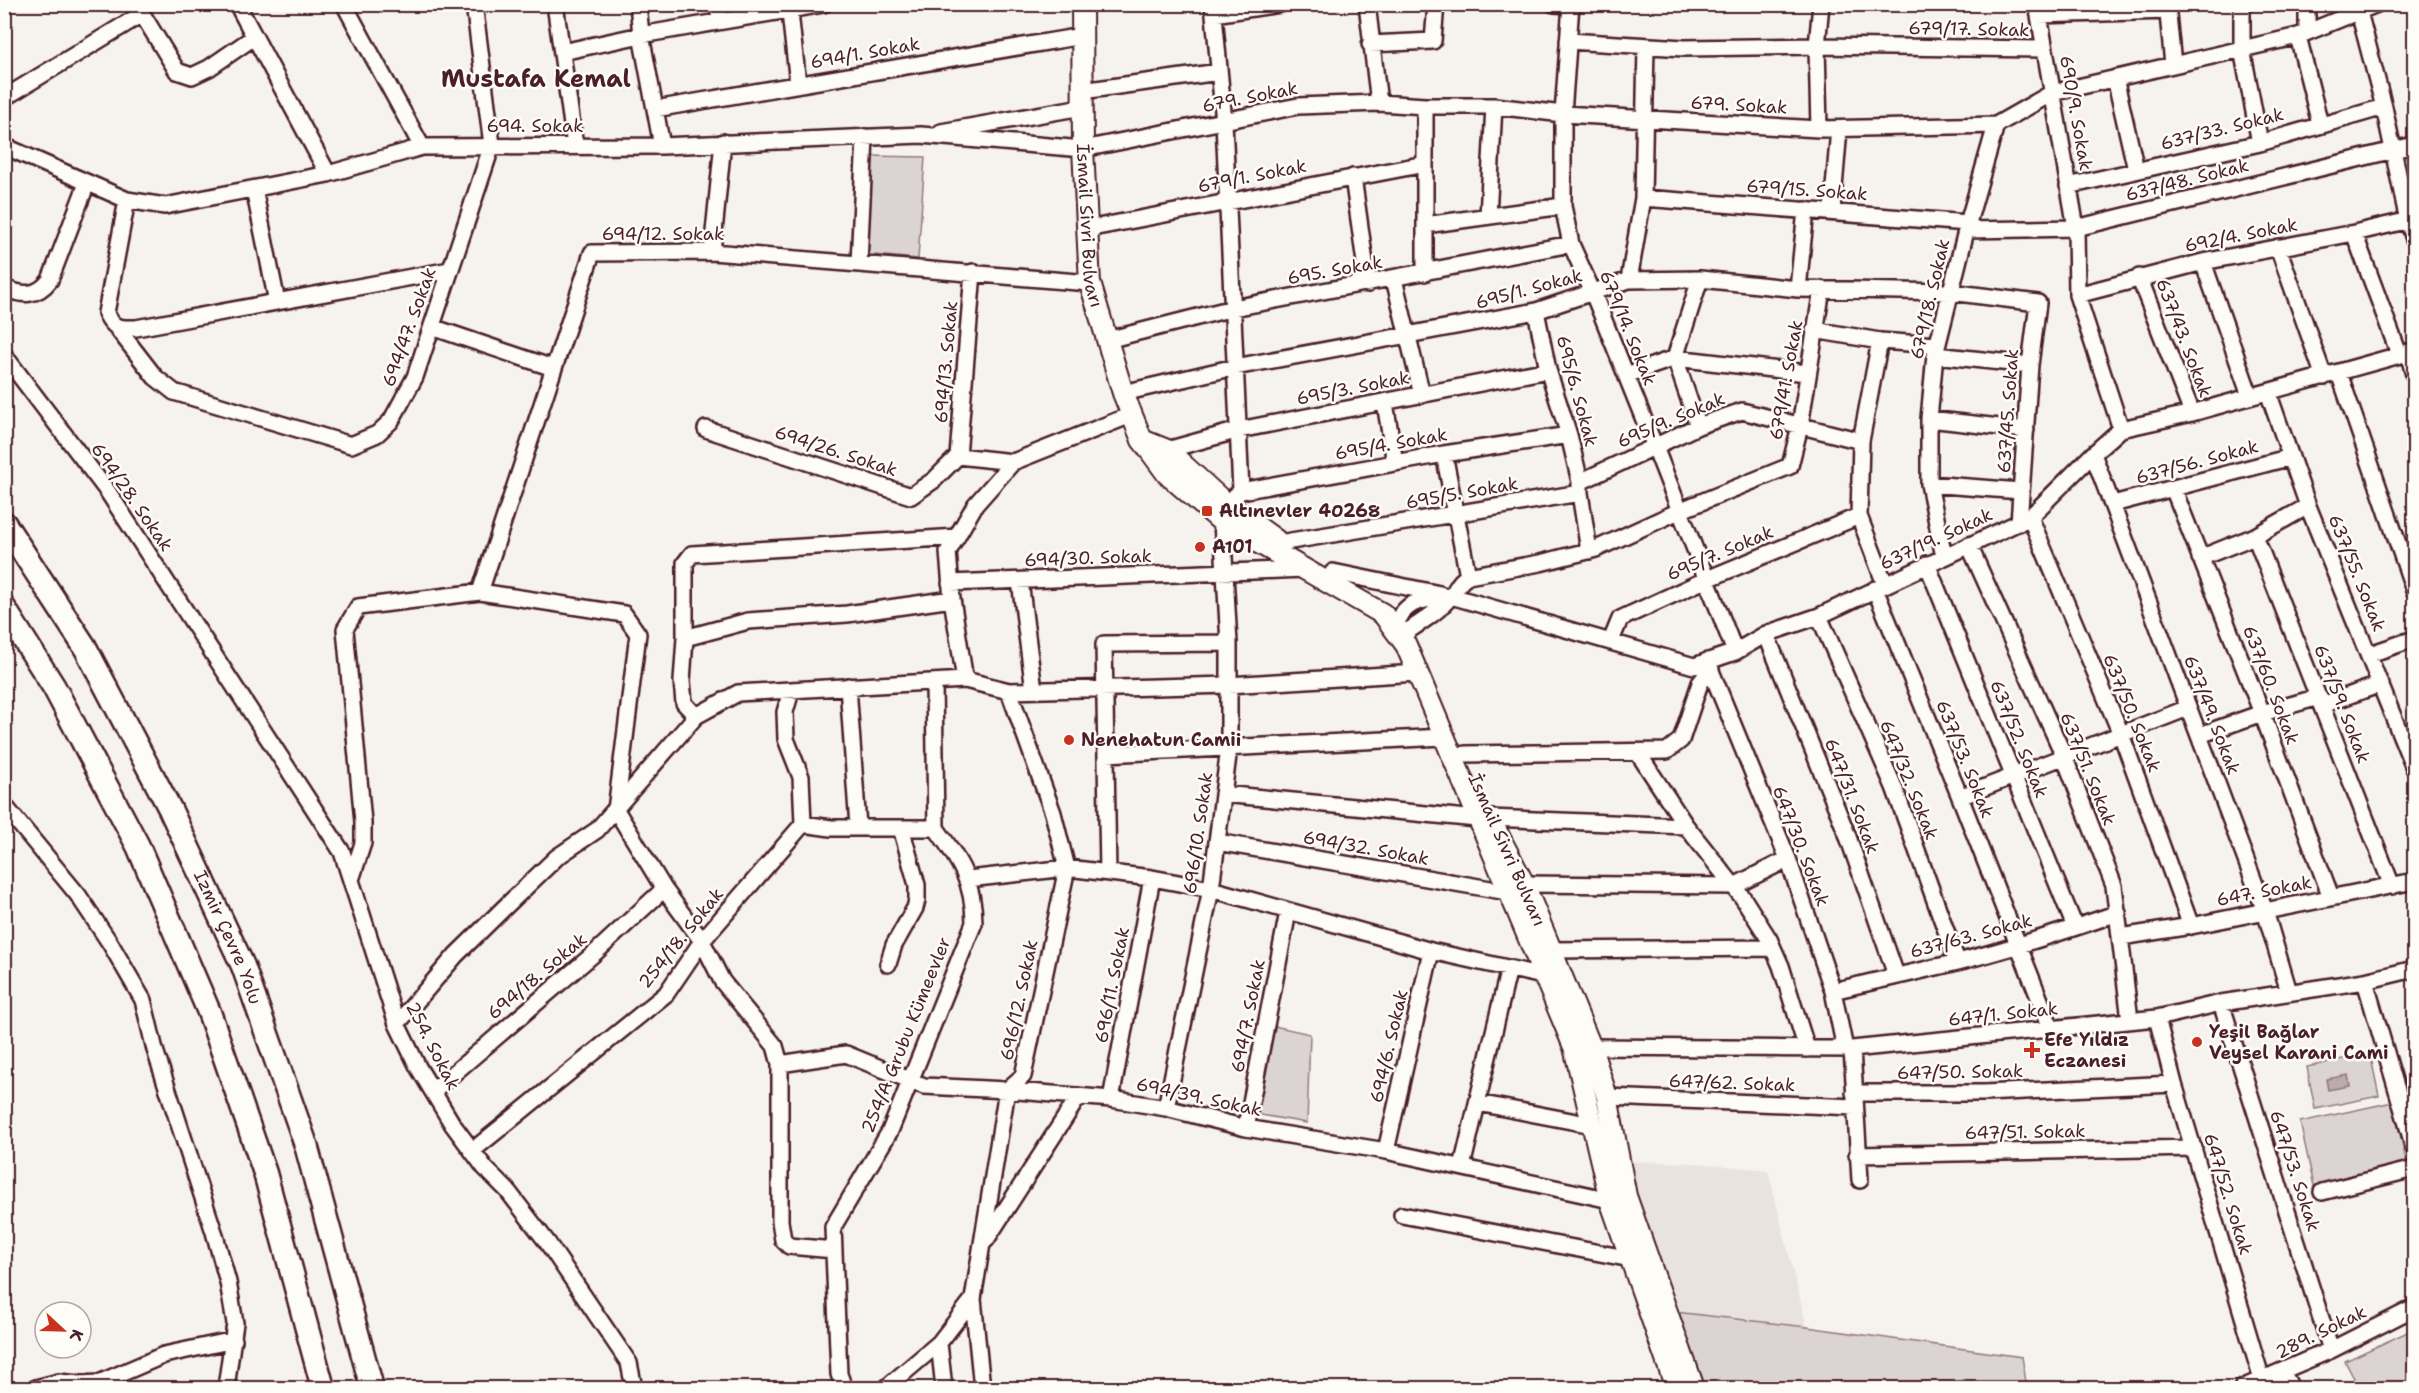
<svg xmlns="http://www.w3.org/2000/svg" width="2419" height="1393" font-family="'Shantell Sans',sans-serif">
  <rect width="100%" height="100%" fill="#f6f3ef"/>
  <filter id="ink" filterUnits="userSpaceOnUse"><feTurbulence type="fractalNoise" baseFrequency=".0167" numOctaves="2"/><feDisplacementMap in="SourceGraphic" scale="12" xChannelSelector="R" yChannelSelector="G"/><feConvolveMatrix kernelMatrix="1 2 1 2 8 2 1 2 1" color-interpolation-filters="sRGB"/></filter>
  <g filter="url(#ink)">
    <path fill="#e9e3e0" d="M1626 1161 1697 1163 1768 1170 1807 1327 1675 1312Z"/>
    <path fill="#dcd4d2" stroke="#937a7e" stroke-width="1.5" d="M869 156 925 157 918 259 864 254Z
      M1274 1026 1310 1034 1307 1123 1255 1114Z
      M2370 1053 2379 1096 2315 1109 2307 1067Z
      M2393 1102 2407 1165 2314 1186 2300 1122Z
      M1675 1312 1807 1327 2022 1357 2027 1388H1706Z
      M2414 1329V1388H2359L2345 1361Z"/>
    <path fill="#bbabac" stroke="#8e7378" stroke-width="1.5" d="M2348 1075 2350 1086 2328 1090 2326 1079Z"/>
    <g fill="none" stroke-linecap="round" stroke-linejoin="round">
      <defs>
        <path id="minor" d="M136 4 177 71 192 76 209 68 254 37
          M237 4 328 174
          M344 4 422 147
          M555 4 575 146
          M638 4 641 35 662 146
          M718 4 720 21
          M789 4 798 84
          M1213 4 1224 122 1241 491
          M1367 4 1379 103
          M1554 4 1571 5
          M1571 4 1563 114V206L1571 244 1593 293 1655 447 1735 652
          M2037 4 2076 228 2077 295 2121 429
          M2167 4 2173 65
          M2242 4V49L2260 143
          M2307 4V32
          M2359 12 2384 107 2408 221 2414 239
          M1214 14 1280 4
          M2039 15 2168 11
          M2298 36 2320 124
          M1568 41 1684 48 1817 46 2045 49
          M1370 44 1433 41 1436 4
          M562 52 641 35 824 4
          M2115 78 2136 170
          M1082 91 1219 72
          M4 98 142 14
          M1425 106V273
          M655 109 1082 36
          M1819 129 1817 46 1821 4
          M941 132 1082 107
          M4 146 127 200 165 206 328 174 422 147 662 146 921 135 1083 149 1298 106 1379 103 1425 106H1494L1563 114 1819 129 1996 125 2052 93 2298 36 2377 4
          M1353 177 1368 284
          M2068 186 2260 143 2384 107
          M254 189 277 302
          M1643 198 1968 223
          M127 200 106 313C114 330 119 328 136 328L450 270
          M1832 211 1839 129
          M1488 216 1494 106
          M1425 225 1563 206
          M1087 229 1425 164
          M1967 230 2076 228 2414 145
          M2354 233 2399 354
          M2278 247 2324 377
          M712 252 723 142
          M2203 262 2250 396
          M859 263 865 137
          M2139 277 2192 413
          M1394 279 1422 395
          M1629 280 1643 198 1646 46
          M4 288C23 296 37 297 50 280L87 183
          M1798 289 1806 210
          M1822 289 1800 426 1790 466 1679 511 1596 549 1540 563 1468 576C1456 583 1459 588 1450 597 1439 611 1423 621 1408 631L1394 629C1405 598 1423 600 1451 596L1694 666 1735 652 1766 634 1819 616 2030 517 2093 454 2121 429 2192 413 2414 351
          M2077 295 2203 262 2354 233 2414 219
          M1536 311 1548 370 1569 435 1580 482
          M432 327 553 368
          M117 328 155 377 174 392 351 445 377 434 391 421 415 377 492 145 474 4
          M1814 330 1880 341 1937 345
          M1107 340 1233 308 1571 244
          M1880 341 1861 441 1859 516 1885 584
          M2408 352 2414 375
          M4 355 108 492 342 852 397 1024 418 1067 453 1125 485 1168 507 1190 547 1242 629 1363 634 1388
          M1935 355 2030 365
          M2339 373 2414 590
          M1626 375 1675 358 1807 373
          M2268 392 2308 506 2414 768
          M1123 393 1235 367 1536 311 1629 280 1700 279 1798 289 1950 292 2038 303 2030 365 2019 523
          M1385 403 1395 463
          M1929 419 2026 430
          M1698 426 1675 358 1700 279
          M706 429 911 496 934 480 958 456 1013 462
          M1167 450 1239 430 1548 370
          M1444 454 1468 576
          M2093 454 2265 911 2289 992
          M958 456 973 272
          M1929 484 2021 491
          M2173 488 2262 713 2331 897
          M1234 497 1241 491 1444 454 1569 435
          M2113 504 2291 457
          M2030 517 2121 734 2191 926
          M2255 536 2392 886
          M1279 543 1580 493
          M1969 545 2064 756 2114 886 2130 1020
          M1589 551 1580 493V482L1698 426 1742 411 1861 441
          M1944 557 1929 484V419L1935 355 1968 223 1996 125
          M2200 558 2255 536 2308 506
          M1927 564 2075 927
          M1333 572 1440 594
          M1020 581 1034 690
          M950 583 1304 569
          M1875 589 1960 797 2051 1028
          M480 592 592 253 712 252 1090 283
          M1819 616 1894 787 1957 961
          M1766 634 1847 834 1896 975
          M685 638 748 621 847 614 952 599
          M1611 641 1620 619 1705 580 1859 516
          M2370 654 2414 639
          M1707 661 1788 859 1833 991 1845 1049
          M965 680 952 599 948 552 975 505 1013 462 1131 415
          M934 682 936 828
          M848 686 858 827
          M2322 705 2381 684
          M696 716 684 703 682 681 685 638V563L692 554 957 537
          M2200 735 2262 713 2319 697
          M1638 753 1686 826 1743 898 1769 939 1781 966 1807 1049
          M1106 754 1444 737
          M1465 754 1667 751 1681 740 1700 683 1711 669
          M1223 794 1477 819
          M1960 797 2188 708
          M4 805 78 895 110 943 143 1000 155 1050 214 1232 228 1282 235 1323 226 1388
          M1489 818 1686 826
          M803 824 831 828H936C959 860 974 882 974 923L890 1131 833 1227 839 1374 844 1388
          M1217 842 1508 892
          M1108 873 1104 644 1229 643
          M968 879 1067 868 1152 878 1211 889 1431 951 1543 976
          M351 880 363 843V822L345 629 358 607 480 592 624 614 638 634 616 810 664 889 702 941 722 981 775 1046 780 1064V1221L783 1240 789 1246 834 1250
          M1524 884 1734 886 1788 859
          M2121 937 2191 926 2414 881
          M1551 950 1773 948
          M888 964 894 945 915 908 917 900V885L901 828
          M2365 981 2414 1148
          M1833 991C1866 983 1899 976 1932 968 1995 954 2057 934 2118 913
          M2221 1003 2331 1350
          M2157 1018 2174 1084 2262 1380
          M397 1024 456 955 504 908 557 857 597 830 696 716 738 693 965 680 1009 691 1229 685 1417 673
          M1591 1047 1852 1049 2157 1018 2221 1003 2365 981 2414 969
          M1852 1049 1860 1180
          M780 1064 846 1054 924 1086 1007 1090 1111 1099 1166 1108 1246 1128 1386 1151 1610 1200
          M433 1091 596 952 664 889
          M1854 1093H1984L2174 1084
          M1607 1097 1855 1107
          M1111 1099 1152 878
          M1478 1103 1592 1125
          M1166 1108 1211 889 1229 748V643L1222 522
          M1246 1128 1288 912
          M472 1151 666 994 702 941 803 824 801 777 786 739 785 712 791 691
          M1386 1151 1431 951
          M1857 1155 2194 1148
          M1462 1167 1509 968
          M2322 1192 2414 1169
          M1402 1215 1631 1259
          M986 1240 1079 1096
          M973 1299 982 1388
          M939 1343 944 1388
          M2283 1373 2291 1388
          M36 1388 59 1382 79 1384 99 1383 164 1355 234 1340
          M886 1388 939 1343 973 1299 1007 1090 1023 1076 1067 868 1053 813 1009 691
          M2242 1388 2331 1350 2414 1308"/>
        <g id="major">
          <path id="s1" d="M1082 4 1083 149 1090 283 1123 393 1142 440 1167 474 1222 522 1383 614 1406 645 1574 1047 1610 1200 1676 1388"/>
          <path d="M1142 440 1167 450 1225 503 1276 540"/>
          <path d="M1491 821 1524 884 1591 1047 1607 1097 1626 1196 1694 1388"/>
        </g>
        <g id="highway">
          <path id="s2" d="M4 523 85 647 170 809 243 966 306 1145 372 1388"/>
          <path d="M4 608 54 687 138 846 209 1012 265 1173 323 1388"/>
        </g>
      </defs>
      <use href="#minor" stroke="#4a1f2b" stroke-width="20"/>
      <use href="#major" stroke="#4a1f2b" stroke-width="24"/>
      <use href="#highway" stroke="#4a1f2b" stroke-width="27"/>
      <use href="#minor" stroke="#fdfcf7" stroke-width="15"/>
      <use href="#major" stroke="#fdfcf7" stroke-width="20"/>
      <use href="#highway" stroke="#fdfcf7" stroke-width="22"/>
    </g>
  </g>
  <g fill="#c8321e" stroke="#fdfcf7" stroke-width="2">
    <rect x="1201" y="505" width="12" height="12" rx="3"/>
    <circle cx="1200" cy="547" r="6"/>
    <circle cx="1069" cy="740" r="6"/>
    <circle cx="2197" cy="1042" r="6"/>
    <path d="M2029 1041h6v6h6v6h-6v6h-6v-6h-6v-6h6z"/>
  </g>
  <g text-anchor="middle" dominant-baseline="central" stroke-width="5" stroke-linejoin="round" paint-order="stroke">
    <g font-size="18" fill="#4a1f2b" stroke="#fdfcf7">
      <text transform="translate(1969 29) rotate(1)">679/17. Sokak</text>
      <text transform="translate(865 53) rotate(-10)">694/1. Sokak</text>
      <text transform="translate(1250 97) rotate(-11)">679. Sokak</text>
      <text transform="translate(1739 105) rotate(3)">679. Sokak</text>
      <text transform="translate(2076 113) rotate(80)">690/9. Sokak</text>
      <text x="535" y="126">694. Sokak</text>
      <text transform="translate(2222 129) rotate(-14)">637/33. Sokak</text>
      <text transform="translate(1252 176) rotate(-11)">679/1. Sokak</text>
      <text transform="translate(2187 180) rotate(-14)">637/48. Sokak</text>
      <text transform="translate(1807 190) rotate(4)">679/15. Sokak</text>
      <text stroke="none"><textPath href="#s1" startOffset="222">İsmail Sivri Bulvarı</textPath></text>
      <text x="663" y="234">694/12. Sokak</text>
      <text transform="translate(2241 235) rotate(-11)">692/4. Sokak</text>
      <text transform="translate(1335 270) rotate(-10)">695. Sokak</text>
      <text transform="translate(1529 289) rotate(-15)">695/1. Sokak</text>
      <text transform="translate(1930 299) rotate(-77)">679/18. Sokak</text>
      <text transform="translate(409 327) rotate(-70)">694/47. Sokak</text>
      <text transform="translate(1628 328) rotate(68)">679/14. Sokak</text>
      <text transform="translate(2184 338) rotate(69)">637/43. Sokak</text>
      <text transform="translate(946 362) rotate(-85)">694/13. Sokak</text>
      <text transform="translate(1786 380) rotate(-80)">679/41. Sokak</text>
      <text transform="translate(1353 388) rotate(-11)">695/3. Sokak</text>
      <text transform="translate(1577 391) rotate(75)">695/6. Sokak</text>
      <text transform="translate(2008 411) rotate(-86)">637/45. Sokak</text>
      <text transform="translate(1671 420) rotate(-23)">695/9. Sokak</text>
      <text transform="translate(1391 444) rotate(-10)">695/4. Sokak</text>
      <text transform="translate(836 451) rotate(18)">694/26. Sokak</text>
      <text transform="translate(2197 462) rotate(-15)">637/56. Sokak</text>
      <text transform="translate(1462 493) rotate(-10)">695/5. Sokak</text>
      <text transform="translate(132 497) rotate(55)">694/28. Sokak</text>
      <text transform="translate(1936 539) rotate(-25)">637/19. Sokak</text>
      <text transform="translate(1720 553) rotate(-23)">695/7. Sokak</text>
      <text transform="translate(1088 558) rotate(-2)">694/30. Sokak</text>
      <text transform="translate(2357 573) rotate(68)">637/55. Sokak</text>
      <text transform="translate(2271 685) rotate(69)">637/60. Sokak</text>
      <text transform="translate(2342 704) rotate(69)">637/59. Sokak</text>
      <text transform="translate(2132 713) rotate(68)">637/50. Sokak</text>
      <text transform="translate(2212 715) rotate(69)">637/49. Sokak</text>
      <text transform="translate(2019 739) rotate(68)">637/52. Sokak</text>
      <text transform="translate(1965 759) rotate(68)">637/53. Sokak</text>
      <text transform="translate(2088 769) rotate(68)">637/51. Sokak</text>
      <text transform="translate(1909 780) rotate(68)">647/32. Sokak</text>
      <text transform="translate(1852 796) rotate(69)">647/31. Sokak</text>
      <text transform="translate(1198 833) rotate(-82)">696/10. Sokak</text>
      <text transform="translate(1801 846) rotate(69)">647/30. Sokak</text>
      <text transform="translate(1366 848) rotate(10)">694/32. Sokak</text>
      <text transform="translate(1507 850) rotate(66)">İsmail Sivri Bulvarı</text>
      <text transform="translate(2264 891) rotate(-11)">647. Sokak</text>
      <text transform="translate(1971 936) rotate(-15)">637/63. Sokak</text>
      <text transform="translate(681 938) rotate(-51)">254/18. Sokak</text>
      <text stroke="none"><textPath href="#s2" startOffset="472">İzmir Çevre Yolu</textPath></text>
      <text transform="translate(537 976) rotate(-40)">694/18. Sokak</text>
      <text transform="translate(1112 985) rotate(-79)">696/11. Sokak</text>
      <text transform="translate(1019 1000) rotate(-78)">696/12. Sokak</text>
      <text transform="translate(2003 1014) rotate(-6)">647/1. Sokak</text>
      <text transform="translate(1248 1016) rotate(-79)">694/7. Sokak</text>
      <text transform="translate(906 1035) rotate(-68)">254/A Grubu Kümeevler</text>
      <text transform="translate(433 1046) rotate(63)">254. Sokak</text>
      <text transform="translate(1389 1046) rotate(-77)">694/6. Sokak</text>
      <text transform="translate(1960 1072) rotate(-1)">647/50. Sokak</text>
      <text transform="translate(1732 1083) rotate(2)">647/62. Sokak</text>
      <text transform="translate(1199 1097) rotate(12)">694/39. Sokak</text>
      <text transform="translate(2025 1132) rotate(-1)">647/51. Sokak</text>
      <text transform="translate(2295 1171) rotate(72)">647/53. Sokak</text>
      <text transform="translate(2228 1194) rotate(73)">647/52. Sokak</text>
      <text transform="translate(2321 1332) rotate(-26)">289. Sokak</text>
    </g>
    <g font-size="18" font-weight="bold" fill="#4a1f2b" stroke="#fdfcf7" text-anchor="start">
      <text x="1219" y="511">Altınevler 40268</text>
      <text x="1212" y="547">A101</text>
      <text x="1081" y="740">Nenehatun Camii</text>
      <text x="2209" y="1032">Yeşil Bağlar<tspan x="2209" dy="21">Veysel Karani Cami</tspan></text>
      <text x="2044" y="1040">Efe Yıldız<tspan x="2044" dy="21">Eczanesi</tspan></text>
    </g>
    <g font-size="24" font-weight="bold" fill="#4a1f2b" stroke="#fdfcf7">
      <text x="536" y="79">Mustafa Kemal</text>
    </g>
  </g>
  <rect width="2419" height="1393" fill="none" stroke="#fdfcf7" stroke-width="24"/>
  <rect x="12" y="12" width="2395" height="1369" fill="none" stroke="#4a1f2b" stroke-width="2" filter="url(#ink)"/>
  <g transform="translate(63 1330) rotate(112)"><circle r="28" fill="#fdfcf7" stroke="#b5a4a5" stroke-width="1.5"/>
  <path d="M0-4.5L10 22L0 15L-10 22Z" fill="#c8321e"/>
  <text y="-9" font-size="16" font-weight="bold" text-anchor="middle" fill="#4a1f2b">K</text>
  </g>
</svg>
